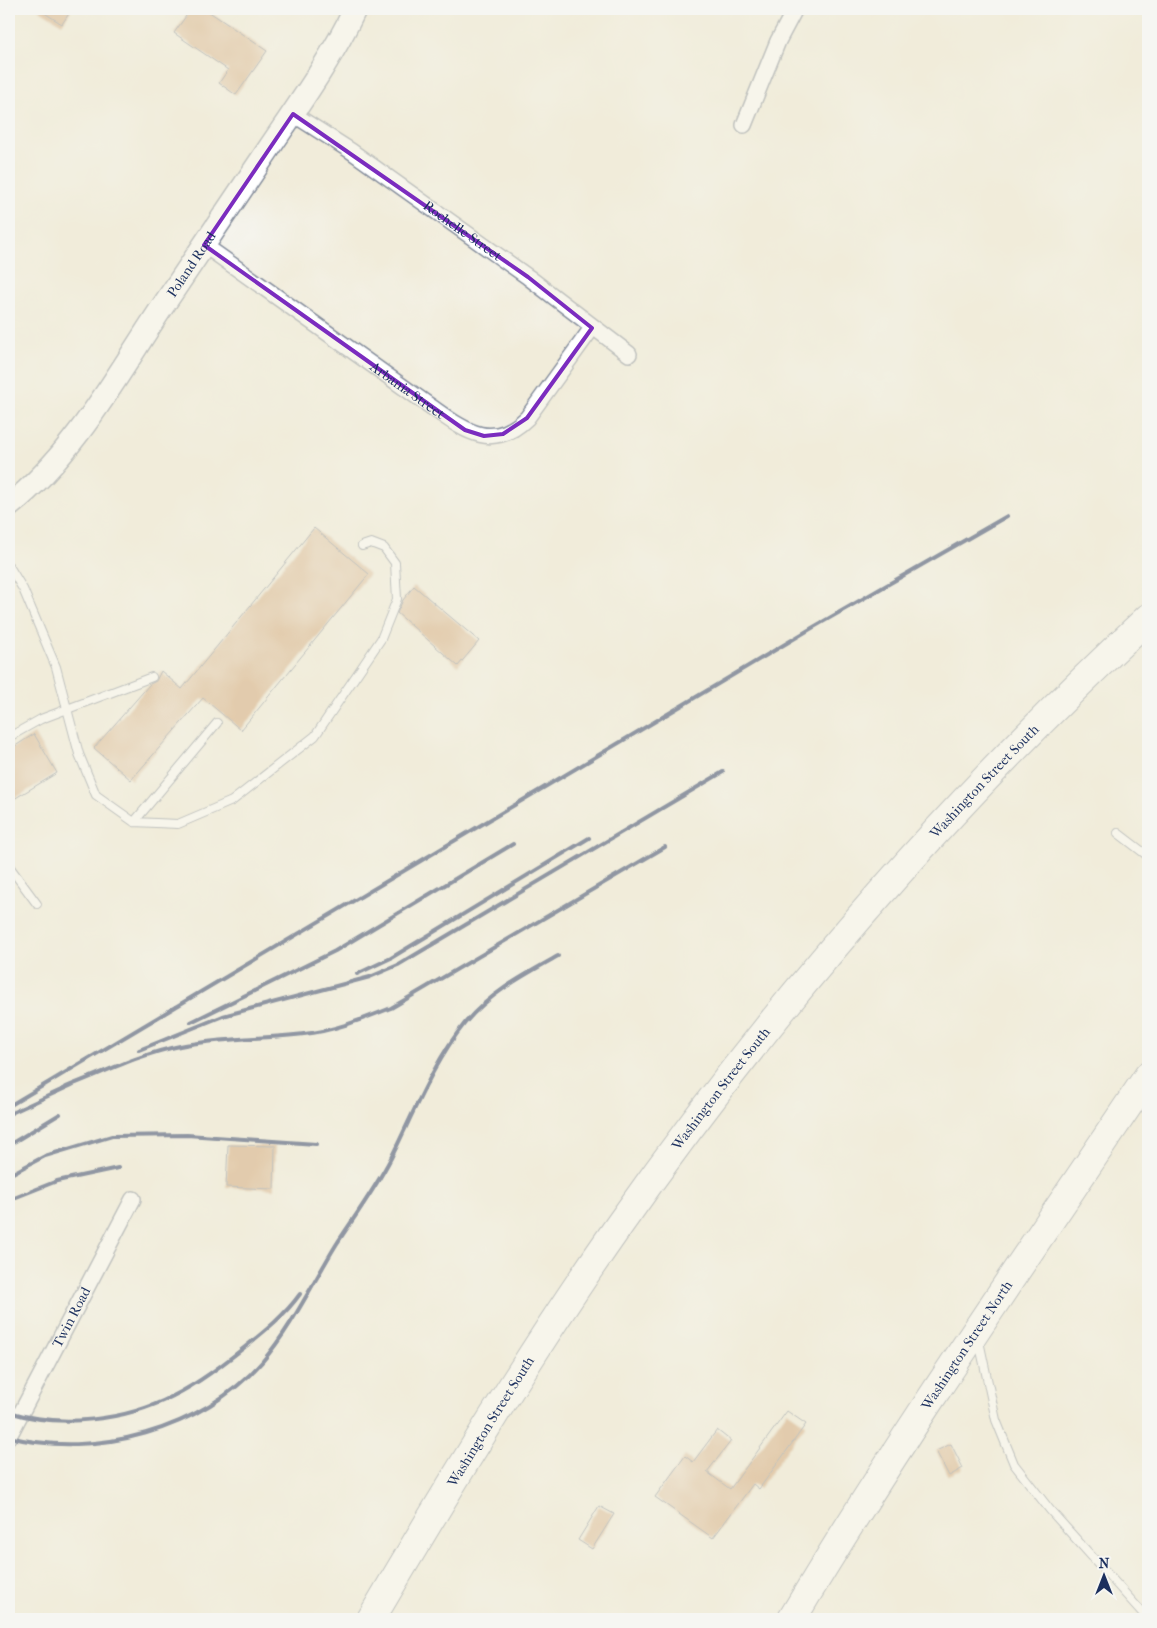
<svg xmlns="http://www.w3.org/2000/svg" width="1157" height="1628" font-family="'IM FELL French Canon',serif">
  <rect width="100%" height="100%" fill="#f6f6f2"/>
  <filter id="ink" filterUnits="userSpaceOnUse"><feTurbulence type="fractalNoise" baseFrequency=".02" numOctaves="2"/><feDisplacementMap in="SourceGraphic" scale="10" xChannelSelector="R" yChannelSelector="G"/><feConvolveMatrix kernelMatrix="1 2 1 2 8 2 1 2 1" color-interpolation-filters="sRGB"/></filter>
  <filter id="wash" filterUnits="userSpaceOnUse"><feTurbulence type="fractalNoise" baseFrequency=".0096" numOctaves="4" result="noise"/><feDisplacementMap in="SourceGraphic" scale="20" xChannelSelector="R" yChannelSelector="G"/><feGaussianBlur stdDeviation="1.12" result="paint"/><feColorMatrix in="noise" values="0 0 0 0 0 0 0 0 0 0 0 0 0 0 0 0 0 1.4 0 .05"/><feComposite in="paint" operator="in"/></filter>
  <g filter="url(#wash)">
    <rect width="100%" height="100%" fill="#f1ecda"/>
    <g id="blocks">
      <path fill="#d1a375" d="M38 9H72L62 24Z
        M191 9H205L267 51 236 95 219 83 228 70 174 33Z
        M314 528 369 574 241 730 203 698 131 780 94 748 150 684 156 681 161 671 182 689Z
        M414 586 479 641 458 666 397 613 403 600Z
        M34 734 57 773 9 802V750Z
        M228 1145 275 1146 274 1189 226 1187Z
        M787 1411 806 1424 759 1489 753 1484 713 1538 655 1497 685 1456 693 1462 717 1430 731 1441 707 1472 730 1489Z
        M951 1444 963 1468 949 1476 936 1451Z
        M599 1506 614 1514 592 1549 578 1540Z"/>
    </g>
  </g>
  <g filter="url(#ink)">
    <use href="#blocks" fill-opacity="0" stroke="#868e9c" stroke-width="1"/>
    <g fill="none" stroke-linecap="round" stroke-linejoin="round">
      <defs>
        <path id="lane" d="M9 566 23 589 56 667 79 754 96 795 134 822 217 723
          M9 737 41 719 152 677
          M134 822 178 824 232 801 315 736 381 639 397 599 395 563 384 548 371 543 362 546
          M1118 833 1148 856
          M9 866 37 904
          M979 1341 996 1420 1014 1464 1050 1510 1148 1619"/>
        <g id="street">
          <path id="s1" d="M293 114 351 151 528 277 629 354"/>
          <path d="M744 125 778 41 795 9"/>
          <path id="s2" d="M204 245 430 406C463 429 491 453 527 418L592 328"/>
          <path id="s3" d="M9 1436 133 1199"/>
        </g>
        <g id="secondary">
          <path id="s4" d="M9 506C80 449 122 365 173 291 206 242 239 193 272 144 302 100 333 56 355 9"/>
        </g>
        <g id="highway">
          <path id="s5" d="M371 1619C450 1485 530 1352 620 1224 774 1005 952 801 1148 618"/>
          <path id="s6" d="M792 1619C903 1433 1027 1256 1148 1076"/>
        </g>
      </defs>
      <use href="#lane" stroke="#868e9c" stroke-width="10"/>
      <use href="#street" stroke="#868e9c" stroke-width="18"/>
      <use href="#secondary" stroke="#868e9c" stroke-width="25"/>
      <use href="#highway" stroke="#868e9c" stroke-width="30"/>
      <use href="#lane" stroke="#fff" stroke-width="8"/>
      <use href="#street" stroke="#fff" stroke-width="15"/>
      <use href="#secondary" stroke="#fff" stroke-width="22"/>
      <use href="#highway" stroke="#fff" stroke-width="28"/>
      <path stroke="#1b2f5e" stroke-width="4" d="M357 974 391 958 589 838
        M191 1022 335 951 513 844
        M139 1050 223 1016 370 977 398 965 723 772
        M66 1087C103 1073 140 1054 180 1046 221 1038 263 1039 304 1034 334 1031 363 1019 391 1008L665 847
        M9 1106 812 628 1007 516
        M9 1114 72 1085
        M9 1145 60 1114
        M9 1175 45 1156 112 1136 187 1135 316 1144
        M9 1200 57 1181 118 1168
        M9 1412C60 1428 125 1421 173 1396 199 1383 222 1365 245 1347 265 1331 285 1315 300 1294
        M9 1437C96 1459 202 1430 262 1362 292 1327 312 1284 336 1245 355 1216 375 1189 391 1158 413 1114 434 1061 465 1023 490 993 524 975 558 956"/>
    </g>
  </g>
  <path d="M0 0H1157V1628H0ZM293 114 528 277 592 328 527 418 503 434 484 436 465 430 204 245Z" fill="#f1ecda" fill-opacity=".55" fill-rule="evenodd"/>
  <path fill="none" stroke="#7b2cbf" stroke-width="4" stroke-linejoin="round" d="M293 114 528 277 592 328 527 418 503 434 484 436 465 430 204 245Z"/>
  <g text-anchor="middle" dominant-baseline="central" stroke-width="4" stroke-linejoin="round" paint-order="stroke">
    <g font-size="14" fill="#1b2f5e" stroke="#f6f6f2">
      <text stroke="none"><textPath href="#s1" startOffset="206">Rochelle Street</textPath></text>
      <text stroke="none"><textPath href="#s4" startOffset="304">Poland Road</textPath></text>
      <text stroke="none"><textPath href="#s2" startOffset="250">Arbania Street</textPath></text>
      <text stroke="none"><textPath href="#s5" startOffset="1041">Washington Street South</textPath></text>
      <text stroke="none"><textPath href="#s5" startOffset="636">Washington Street South</textPath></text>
      <text stroke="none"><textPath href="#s3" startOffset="134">Twin Road</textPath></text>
      <text stroke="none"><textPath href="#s6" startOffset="325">Washington Street North</textPath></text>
      <text stroke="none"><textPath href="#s5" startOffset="231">Washington Street South</textPath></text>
    </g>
  </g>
  <rect width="1157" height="1628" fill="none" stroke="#f6f6f2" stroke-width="30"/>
  <g transform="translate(1104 1576)" stroke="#f6f6f2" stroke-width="4" paint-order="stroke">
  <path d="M0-4L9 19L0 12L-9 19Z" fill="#1b2f5e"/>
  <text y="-8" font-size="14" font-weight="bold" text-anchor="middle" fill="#1b2f5e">N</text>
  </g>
</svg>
